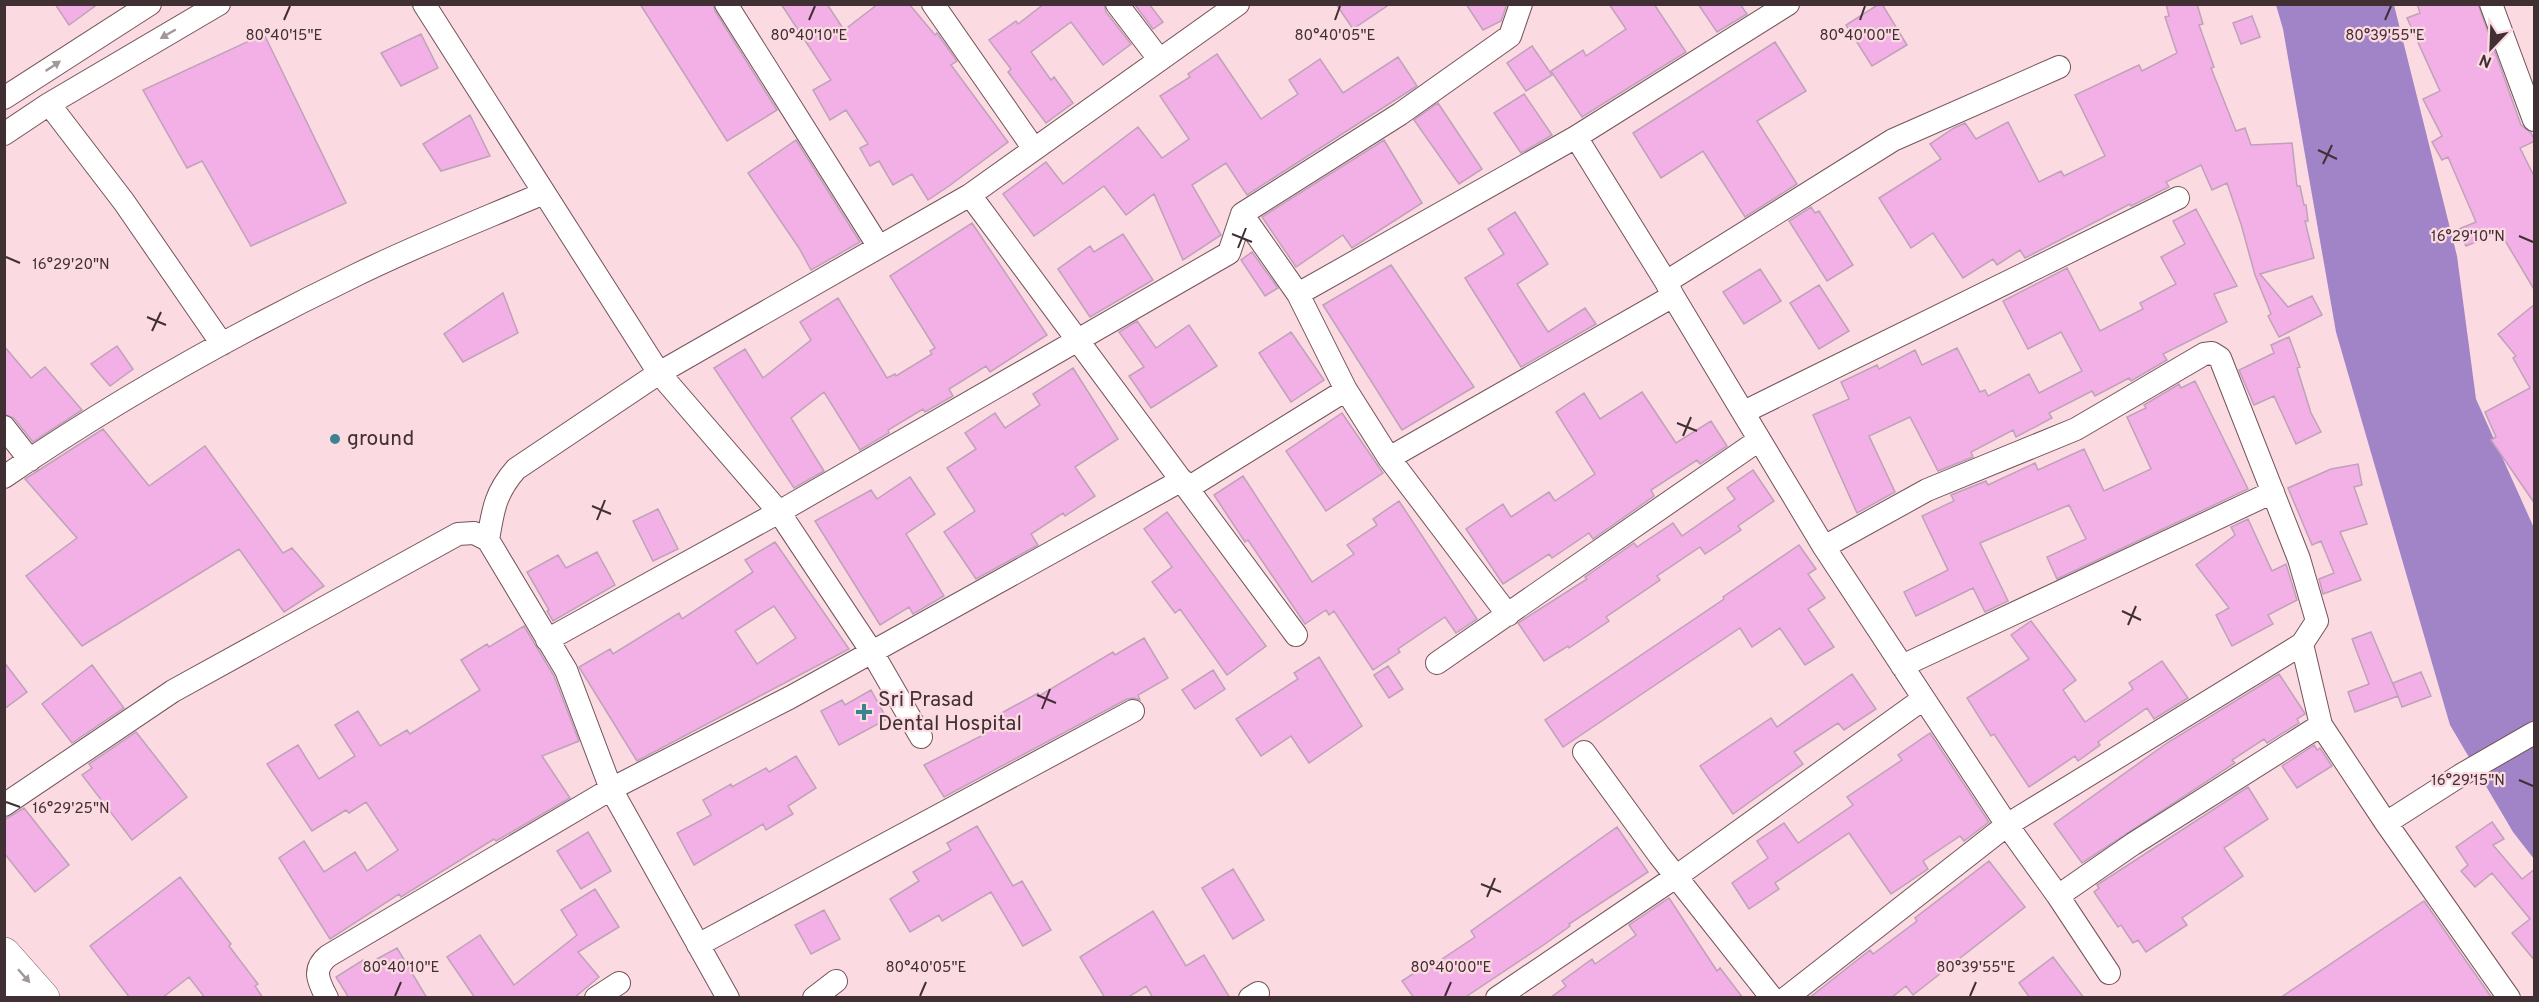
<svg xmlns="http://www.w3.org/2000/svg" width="2539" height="1002" font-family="Overpass,sans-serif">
  <rect width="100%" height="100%" fill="#fbdae1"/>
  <path fill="#a084c7" d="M2276 5H2394L2457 256 2476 399 2534 528V859L2513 832 2450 725 2336 332 2283 29Z"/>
  <path fill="#f2b0e6" stroke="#bfa2b9" stroke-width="1.5" fill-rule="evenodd" d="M55 4H98L69 25Z
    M640 4H713L715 11 777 110 727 141Z
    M781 4H827L844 30 878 4H909L935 35 937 33 957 61 951 65 1008 142 949 186 928 200 912 174 893 185 879 161 870 166 860 148 868 144 846 110 830 120 813 90 831 80Z
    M1044 4H1104L1106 12 1131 44 1103 65 1071 22 1031 52 1051 80 1054 77 1073 103 1046 123 1008 72 1011 69 989 40 1016 21 1018 24Z
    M1149 4 1163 22 1153 29 1135 5Z
    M1336 4H1390L1353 29Z
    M1466 4H1507L1501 21 1483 30Z
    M1609 4H1654L1686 52 1582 117 1551 71 1583 50 1586 56 1626 29Z
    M1698 4H1740L1747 14 1717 32Z
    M1879 4H1882L1907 45 1872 66 1846 25Z
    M2166 4H2197L2203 24 2199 25 2214 67 2211 68 2236 131 2245 128 2251 145 2292 143 2297 186H2300L2304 205H2306L2308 221H2305L2314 258 2260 274 2288 307 2312 296 2322 315 2279 337 2268 316 2271 314 2255 275 2241 224 2227 183 2212 190 2201 165 2166 182 2169 187 2131 206 2130 204 2025 258 2020 250 1997 265 1993 259 1963 278 1933 233 1911 248 1879 198 1941 159 1930 144 1954 128 1965 123 1976 139 2008 122 2039 182 2061 171 2064 176 2105 156 2075 95 2139 65 2142 71 2177 53 2165 17 2169 16Z
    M2417 4H2478L2521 125 2531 133 2535 141 2520 148 2535 178V291L2500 232 2466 246 2459 229 2476 222 2448 157 2442 160 2432 142 2442 136 2423 99 2440 91 2407 18 2420 13Z
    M2252 16 2260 37 2241 44 2233 23Z
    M264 34 346 203 251 246 202 161 187 168 143 90Z
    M421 34 438 68 401 86 381 53Z
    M1775 42 1806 91 1757 121 1797 184 1745 217 1703 151 1661 178 1633 133Z
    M1532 46 1552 75 1526 91 1507 63Z
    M1217 54 1261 119 1298 94 1289 80 1320 59 1343 93 1398 57 1417 86 1247 195 1226 163 1192 185 1221 235 1183 260 1154 194 1126 215 1104 186 1034 236 1003 194 1046 162 1063 184 1138 127 1162 158 1189 139 1160 96 1190 77 1188 74Z
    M1524 94 1552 135 1521 153 1494 113Z
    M1438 103 1482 169 1459 184 1414 120Z
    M470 115 490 156 441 171 423 144Z
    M796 140 860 242 811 270 799 248 748 173Z
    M1384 140 1422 203 1352 248 1343 235 1296 267 1262 217Z
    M1811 207 1815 213 1819 211 1853 265 1827 281 1789 221Z
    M2196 209 2237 286 2214 294 2227 322 2163 354 2167 360 2131 381 2129 378 2095 396 2092 391 2049 413 2052 418 2016 437 2013 430 1971 452 1973 457 1938 471 1910 417 1869 436 1895 492 1857 513 1813 415 1849 399 1841 382 1877 365 1879 369 1915 350 1922 365 1957 348 1980 392 1985 390 1988 396 2029 374 2039 393 2082 371 2061 332 2028 349 2003 301 2067 268 2100 331 2143 309 2140 303 2176 284 2161 257 2185 244 2173 221Z
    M1515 212 1548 264 1517 284 1548 332 1585 308 1596 324 1521 367 1465 278 1504 254 1488 229Z
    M972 223 1047 335 990 372 986 366 949 389 953 396 925 412 923 409 888 430 889 433 860 450 824 392 791 418 824 471 794 488 714 368 745 349 763 378 811 340 800 322 838 298 887 378 895 374 896 376 932 354 930 351 935 348 890 276Z
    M1123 234 1153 280 1090 317 1058 269 1090 246 1094 252Z
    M1252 252 1278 288 1265 296 1241 260Z
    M1391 265 1474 387 1402 430 1323 305Z
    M1760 269 1781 301 1744 324 1723 292Z
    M1819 285 1849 331 1819 349 1790 303Z
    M503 293 518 333 463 362 444 334Z
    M2535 304V504L2491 440 2496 437 2485 412 2530 388 2513 358 2516 356 2498 334Z
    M1137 321 1156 348 1189 325 1217 366 1151 408 1129 376 1144 367 1119 332Z
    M1291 332 1324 380 1291 402 1259 353Z
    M2289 337 2300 367 2297 368 2311 413 2321 432 2296 444 2274 396 2254 405 2239 370 2274 353 2271 345Z
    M4 346 31 378 45 367 82 410 33 442 14 418 4 414Z
    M117 346 133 369 110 386 91 364Z
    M1073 368 1118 439 1075 467 1095 496 1065 516 1063 513 1031 534 1038 545 976 579 944 532 975 511 947 468 976 449 965 433 995 413 1005 428 1040 405 1033 394Z
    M2195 381 2248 489 2057 579 2047 557 2086 539 2069 505 1980 543 2008 601 1985 612 1973 588 1916 616 1904 592 1948 570 1922 516 1954 501 1951 495 1986 481 1988 485 2035 463 2038 470 2084 449 2104 491 2151 469 2127 417 2146 408 2144 405 2179 384 2181 388Z
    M1642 392 1676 443 1711 421 1727 446 1700 464 1697 460 1651 490 1654 496 1593 539 1589 533 1552 558 1549 554 1503 584 1466 529 1503 504 1511 517 1549 492 1555 501 1595 474 1556 412 1584 393 1600 419Z
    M1342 413 1383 473 1326 511 1286 451Z
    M103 429 149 486 205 446 283 553 292 548 324 586 284 612 239 549 82 646 26 576 77 538 25 479Z
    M2358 464 2362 485 2354 487 2367 524 2340 532 2361 580 2323 594 2319 579 2334 573 2321 541 2312 545 2288 488 2331 469Z
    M1753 470 1774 501 1738 526 1741 530 1705 554 1700 547 1657 576 1660 580 1606 617 1609 621 1569 648 1568 646 1544 661 1518 623 1587 579 1585 577 1634 543 1637 547 1673 523 1682 536 1735 499 1727 488Z
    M1243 476 1312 582 1354 554 1347 545 1377 525 1373 519 1399 501 1477 619 1456 633 1445 617 1398 649 1400 652 1373 670 1334 611 1329 615 1326 610 1305 624 1248 540 1245 542 1214 495Z
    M910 477 935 514 906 534 944 596 913 614 909 607 880 625 815 521 871 490 877 499Z
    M658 509 678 549 653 561 633 521Z
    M1167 512 1266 646 1227 675 1180 609 1175 613 1152 582 1172 567 1144 529Z
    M2248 519 2272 571 2286 564 2297 600 2268 615 2273 624 2232 646 2216 615 2229 608 2196 565 2235 535 2231 527Z
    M775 542 849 649 637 761 579 667 610 649 613 654 679 613 682 619 753 572 745 560ZM774 606 796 638 757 664 735 631Z
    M1799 545 1816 569 1808 574 1825 598 1808 609 1834 647 1805 665 1780 628 1752 647 1740 628 1563 747 1545 720 1724 599 1723 597Z
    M597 552 615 585 553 621 547 611 549 610 527 572 558 555 566 568Z
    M2031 621 2076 680 2063 690 2085 722 2133 689 2129 683 2162 661 2188 698 2154 719 2147 708 2098 742 2100 745 2078 761 2075 756 2029 787 1994 734 1991 736 1967 698 2029 659 2011 635Z
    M524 626 554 676 579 741 542 756 570 798 496 841 494 839 401 897 399 894 330 939 279 858 304 841 324 872 355 852 367 871 398 850 366 802 349 813 346 810 312 831 267 764 298 745 319 779 355 756 335 725 358 711 380 746 407 730 410 734 480 690 461 660 487 644 489 647Z
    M2371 632 2398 696 2355 712 2348 692 2369 684 2352 639Z
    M1144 638 1168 678 1138 695 1140 700 1134 698 1127 699 944 797 924 765 985 734 980 726 1007 710 1038 693 1039 696 1113 652 1115 655Z
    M1319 657 1362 726 1309 763 1291 736 1261 756 1236 719 1298 679 1294 673Z
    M4 662 27 692 4 709Z
    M92 665 124 708 72 743 42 704Z
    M1388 666 1403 689 1389 698 1374 675Z
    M1213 670 1225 689 1195 709 1182 690Z
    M2421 672 2431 696 2402 707 2393 683Z
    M1852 674 1876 709 1844 730 1838 723 1794 752 1803 764 1733 814 1700 766 1771 718 1777 727Z
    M2279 674 2304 712 2305 714 2297 719 2299 723 2267 743 2264 739 2232 760 2235 763 2082 863 2054 824 2167 743Z
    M871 690 887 719 839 745 821 711 842 700 845 705Z
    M136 732 187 797 132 840 82 775 92 768 89 764Z
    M1930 733 1989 822 1964 841 1960 836 1923 861 1928 869 1891 894 1849 833 1775 883 1779 889 1749 909 1732 883 1768 858 1757 841 1784 823 1798 843 1853 805 1847 797 1902 760 1898 755Z
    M2314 745 2317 750 2320 748 2332 766 2297 788 2282 766Z
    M796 756 816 788 788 806 793 814 766 830 763 824 694 865 677 833 711 815 703 800 731 784 732 787 766 768 769 772Z
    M2248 787 2268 819 2224 848 2243 876 2182 918 2187 925 2146 952 2138 940 2133 943 2121 925 2118 927 2094 892 2099 888 2097 885Z
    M24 808 69 865 35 892 4 853V820Z
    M2492 822 2504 839 2493 845 2522 879 2535 869V961L2512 933 2530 919 2492 873 2475 887 2461 871 2468 865 2456 847Z
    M977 826 1013 886 1022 881 1051 930 1023 946 991 892 942 921 939 915 910 932 890 899 919 881 913 872 951 850 947 843Z
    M1617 827 1648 872 1569 924 1570 926 1545 944 1464 998H1414L1402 981 1431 962 1433 965 1475 937 1471 931Z
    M588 832 611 871 581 889 557 851Z
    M1989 861 2025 907 1913 995 1906 986 1891 998H1809L1870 950 1873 954 1917 921 1915 918Z
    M1233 869 1264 920 1233 939 1202 888Z
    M180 877 231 944 229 946 258 984 255 986 263 998H205L189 977 162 998H130L90 946Z
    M595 889 619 927 578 952 599 977 574 998H475L447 957 480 935 514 985 577 935 561 910Z
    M1669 898 1717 971 1720 968 1743 998H1550L1566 986 1562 981 1592 959 1595 964 1636 935 1629 925Z
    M2424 901 2492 998H2280Z
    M824 910 840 939 811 954 795 925Z
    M1153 911 1186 966 1204 955 1230 998H1153L1146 986 1127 998H1105L1080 957Z
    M397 948 427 998H349L336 977 363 960 366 965Z
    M2053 957 2084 998H2030L2019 983Z"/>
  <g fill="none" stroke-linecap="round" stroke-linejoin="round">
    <defs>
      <path id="minor" d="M424 4 659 373 779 512 872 652 921 737
        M726 4 879 247
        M933 4 1034 149
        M1117 4 1159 59
        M1238 4 970 195 1296 635
        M1788 4 1576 137 1666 282 1673 296 1824 547 2007 825 2058 896
        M2491 4 2534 120
        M4 98 150 4
        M49 104 124 202 222 344
        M4 134 49 104 219 4
        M1242 214 1298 294
        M1666 282 1893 140 2059 67
        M1744 412 2178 198
        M4 427 30 460
        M1389 458 1673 296
        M4 477C116 400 234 334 356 275 417 245 481 220 544 193
        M1188 488 1346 390
        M488 540C493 510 495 493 516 469L659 373 970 195
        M1824 547 1927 490 2076 429 2204 354 2212 353 2220 358 2299 559 2317 621 2302 644 2321 725
        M1508 615 1389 458 1346 390 1298 294 1576 137
        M547 640 779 512 1229 253 1242 214 1400 114 1510 36 1521 4
        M1437 663 1759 440
        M1902 666 2273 492
        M1584 752 1659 855 1772 998
        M4 805 173 691 458 534 474 533 488 540 566 670 611 789 728 998
        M2386 823 2461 775 2534 733
        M698 945 1133 711
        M2109 973 2058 896 2133 844 2321 725 2386 823 2509 998
        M327 998C318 981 312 969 328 956L611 789 791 697 1182 480
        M596 998 619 983
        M814 998 836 981
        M1250 998 1258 993
        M1497 998 1677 876 1923 699
        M1786 998 2007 825 2302 644"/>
      <path id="highway" d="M4 954 43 998
        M4 991 10 998"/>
    </defs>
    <use href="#minor" stroke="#75535b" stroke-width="24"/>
    <use href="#highway" stroke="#75535b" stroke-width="34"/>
    <use href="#minor" stroke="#fff" stroke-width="22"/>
    <use href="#highway" stroke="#fff" stroke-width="33"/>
  </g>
  <defs><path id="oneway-solid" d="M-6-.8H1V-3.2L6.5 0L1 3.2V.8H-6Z" transform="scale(1.5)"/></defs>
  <g fill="#a09899">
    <use href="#oneway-solid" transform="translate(168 34) rotate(150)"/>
    <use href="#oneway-solid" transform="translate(53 66) rotate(-34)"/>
    <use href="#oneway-solid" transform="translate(24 976) rotate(49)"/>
  </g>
  <path fill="none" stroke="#403033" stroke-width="2" d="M284 20 290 6M809 20 815 6M1335 20 1340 6M1860 20 1865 6M2385 20 2391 6M2318 150 2337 159M2323 164 2332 145M1232 234 1252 242M2519 236 2533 242M1238 248 1246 228M6 257 20 263M147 317 166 325M152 331 161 312M1677 423 1697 431M1683 436 1691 417M592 506 611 514M597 520 605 500M2122 611 2141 620M2128 625 2136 606M1037 695 1056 703M1042 709 1050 689M2519 780 2533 786M6 802 20 807M1481 884 1501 892M1487 897 1495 878M395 996 401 982M920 996 926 982M1445 996 1451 982M1970 996 1976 982"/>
  <g fill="#3d838f" stroke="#fbdae1" stroke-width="2">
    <circle cx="335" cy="439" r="6"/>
    <path d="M861 703h6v6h6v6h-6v6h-6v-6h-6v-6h6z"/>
  </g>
  <g text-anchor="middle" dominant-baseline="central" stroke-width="4.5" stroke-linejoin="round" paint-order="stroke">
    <g font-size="21" fill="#403033" stroke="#fbdae1" text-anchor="start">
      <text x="347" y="439">ground</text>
      <text x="878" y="700">Sri Prasad<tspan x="878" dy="24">Dental Hospital</tspan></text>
    </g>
  </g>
  <g font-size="15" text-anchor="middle" fill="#403033" stroke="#fbdae1" stroke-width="4.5" stroke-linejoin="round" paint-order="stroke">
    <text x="1335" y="40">80°40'05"E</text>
    <text x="284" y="40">80°40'15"E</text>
    <text x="809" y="40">80°40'10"E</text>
    <text x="1860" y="40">80°40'00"E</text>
    <text x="2385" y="40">80°39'55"E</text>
    <text x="2468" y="241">16°29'10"N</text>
    <text x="71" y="269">16°29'20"N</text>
    <text x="2468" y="785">16°29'15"N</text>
    <text x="71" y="813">16°29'25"N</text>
    <text x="401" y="972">80°40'10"E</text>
    <text x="926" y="972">80°40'05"E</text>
    <text x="1451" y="972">80°40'00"E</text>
    <text x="1976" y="972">80°39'55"E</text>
  </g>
  <rect width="2539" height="1002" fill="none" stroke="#403033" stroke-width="12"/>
  <g transform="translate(2491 48) rotate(203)" stroke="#fbdae1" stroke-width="4.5" paint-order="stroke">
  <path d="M0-4.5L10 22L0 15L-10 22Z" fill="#403033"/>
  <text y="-9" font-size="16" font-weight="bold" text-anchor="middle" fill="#403033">N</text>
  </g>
</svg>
